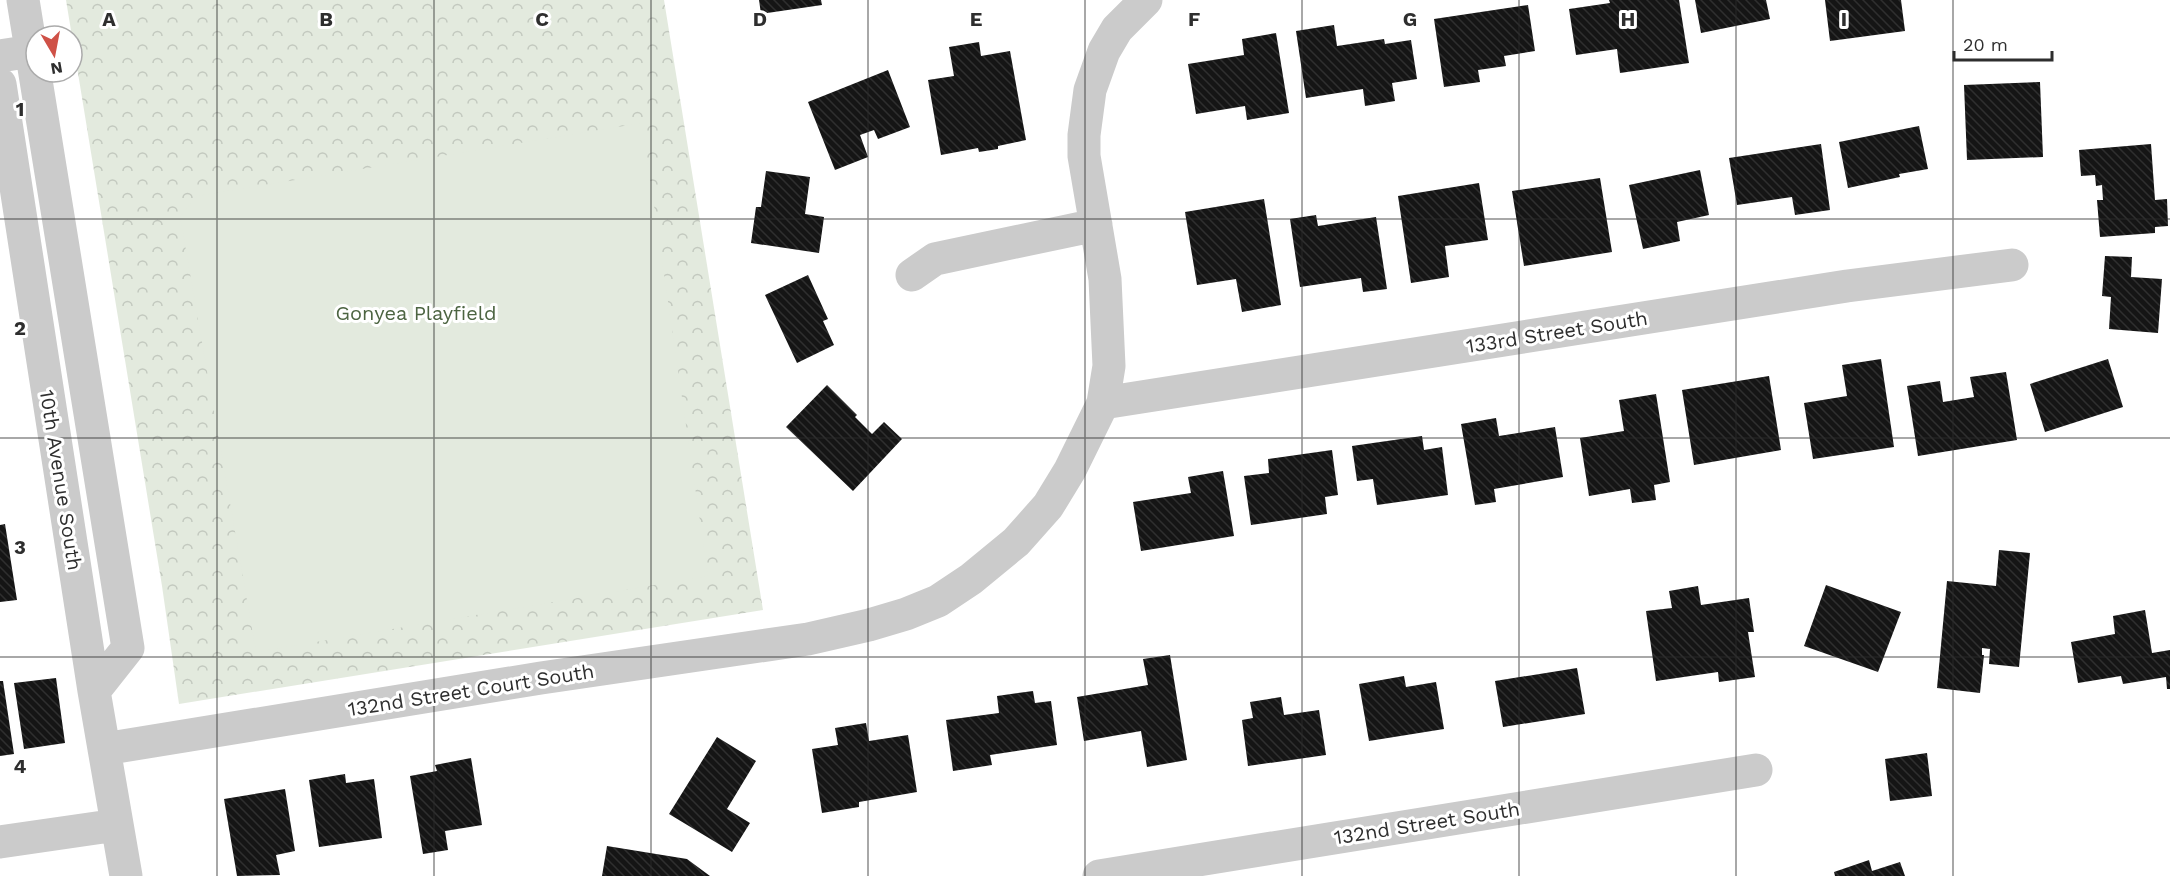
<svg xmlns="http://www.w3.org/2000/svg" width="2170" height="876" font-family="'Work Sans',sans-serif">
  <defs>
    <pattern id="forest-crowns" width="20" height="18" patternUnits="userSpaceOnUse" patternTransform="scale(1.5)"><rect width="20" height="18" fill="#e3eade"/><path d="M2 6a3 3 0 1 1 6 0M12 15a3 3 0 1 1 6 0" fill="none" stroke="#c3c9bf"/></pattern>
    <pattern id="building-back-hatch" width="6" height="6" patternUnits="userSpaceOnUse" patternTransform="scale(1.5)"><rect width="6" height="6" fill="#151515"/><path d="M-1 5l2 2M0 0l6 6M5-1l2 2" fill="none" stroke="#2f2f2f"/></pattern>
  </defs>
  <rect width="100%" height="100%" fill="#fff"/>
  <path fill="url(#forest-crowns)" d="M66 0H664L763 610 179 704 162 586Z"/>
  <path fill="#e3eade" d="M642 123 708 576 256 652 180 216 197 196Z"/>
  <path fill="url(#building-back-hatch)" d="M759 0H821L822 5 761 14Z
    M1609 0H1679L1689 63 1620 73 1617 49 1576 55 1569 9 1610 3Z
    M1695 0H1766L1770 19 1701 33Z
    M1825 0H1901L1905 31 1830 41Z
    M1528 5 1535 51 1504 56 1506 66 1478 70 1480 82 1444 87 1434 19Z
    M1334 25 1337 46 1384 39 1385 44 1411 40 1417 79 1392 83 1395 101 1365 106 1363 89 1306 98 1296 31Z
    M1276 33 1289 113 1247 120 1245 106 1196 114 1188 64 1244 55 1242 39Z
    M979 42 981 56 1010 51 1026 140 998 146V149L979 152 978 148 941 155 928 80 954 76 949 47Z
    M888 70 910 127 878 139 874 130 860 135 868 157 835 170 808 102Z
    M2040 82 2043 157 1967 160 1964 85Z
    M1919 126 1928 169 1899 174 1900 177 1848 188 1839 142Z
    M1821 144 1830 210 1795 215 1792 197 1737 205 1729 158Z
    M2151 144 2155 200 2167 199 2168 226 2155 227V233L2100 237 2097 200H2103L2102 185 2096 186 2095 175 2081 176 2079 150Z
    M1700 170 1709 215 1677 222 1680 241 1643 249 1629 185Z
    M766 171 810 177 805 214 824 217 819 253 751 243 756 207H761Z
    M1600 178 1612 252 1524 266 1512 191Z
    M1479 183 1488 240 1445 246 1449 277 1411 283 1398 196Z
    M1264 199 1281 305 1242 312 1236 279 1197 285 1185 212Z
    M1316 215 1318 226 1376 217 1387 289 1363 292 1361 278 1300 287 1290 219Z
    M2105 256 2132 257 2131 277 2162 279 2158 333 2109 329 2111 297 2102 296Z
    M808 275 828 319 823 321 834 345 797 363 765 295Z
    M1881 359 1894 447 1813 459 1804 403 1847 396 1842 365Z
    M2108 359 2123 407 2045 432 2030 384Z
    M2006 372 2017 440 1918 456 1907 386 1940 381 1943 402 1974 397 1970 377Z
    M1769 376 1781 450 1694 465 1682 390Z
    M827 385 857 415 855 417 872 434 884 422 902 439 853 491 786 427Z
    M1656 394 1670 482 1654 485 1656 500 1632 503 1630 489 1589 496 1580 438 1624 431 1619 400Z
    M1496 418 1499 436 1555 427 1563 477 1494 489 1496 502 1475 505 1461 424Z
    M1422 436 1424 450 1442 447 1448 495 1377 505 1373 479 1357 481 1352 446Z
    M1332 450 1338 495 1325 497 1327 514 1251 525 1244 476 1269 473 1268 459Z
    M1223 471 1234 536 1141 551 1133 502 1191 493 1188 477Z
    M5 524 17 600 0 602V525Z
    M1999 550 2030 553 2019 667 1989 664 1990 649 1982 648V655H1984L1980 693 1937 688 1947 581 1996 586Z
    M1826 585 1901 612 1878 672 1804 646Z
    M1698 586 1701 605 1749 598 1754 632H1748L1755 677 1719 682 1718 672 1656 681 1646 611 1672 608 1669 591Z
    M2145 610 2152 653 2170 650V689H2167L2166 677 2123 684 2121 676 2078 683 2071 642 2115 634 2113 616Z
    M1170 655 1187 760 1147 767 1141 731 1084 741 1077 697 1148 685 1143 659Z
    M1577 668 1585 714 1503 727 1495 681Z
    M1404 676 1406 687 1436 682 1444 729 1369 741 1359 684Z
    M56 678 65 743 24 749 14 683Z
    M0 681H3L14 754 0 756Z
    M1033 691 1035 703 1051 701 1057 745 990 755 992 765 953 771 946 720 999 713 997 696Z
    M1281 697 1284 715 1319 710 1326 755 1248 766 1242 720 1253 718 1250 702Z
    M866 723 869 741 908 735 917 792 859 802V807L822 813 812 749 838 745 835 728Z
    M717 737 756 761 727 809 750 823 732 852 669 814Z
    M1927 753 1932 796 1890 801 1885 759Z
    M471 758 482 825 445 831 448 850 423 854 410 776 437 771 435 765Z
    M345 774 346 783 374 779 382 838 319 847 309 780Z
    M285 789 295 851 276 855 280 875 237 876 224 799Z
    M607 846 687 859 710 876H602Z
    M1869 860 1872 871 1900 862 1905 876H1835L1834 872Z"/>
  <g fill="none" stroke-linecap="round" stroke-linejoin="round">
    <path stroke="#cbcbcb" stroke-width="33" d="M23 0 128 648 94 691
      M0 56 32 51
      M0 84 94 691 126 876
      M912 275 935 259 1096 225
      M1103 403 1847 286 2012 265
      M104 749 541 678 808 639 869 625 906 614 938 601 971 579 1016 542 1048 506 1070 470 1103 403 1109 366 1105 279 1084 156V135L1090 90 1104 51 1117 29 1146 0
      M0 842 117 825
      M1099 876 1756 770"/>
  </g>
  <path fill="none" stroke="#2e2e2e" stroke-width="1.5" stroke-opacity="0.55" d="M217 0V876M434 0V876M651 0V876M868 0V876M1085 0V876M1302 0V876M1519 0V876M1736 0V876M1953 0V876M0 219H2170M0 438H2170M0 657H2170"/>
  <g text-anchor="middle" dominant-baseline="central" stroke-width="6" stroke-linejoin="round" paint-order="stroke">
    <g font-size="20" fill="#4c6441" stroke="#fff">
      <text x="416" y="313">Gonyea Playfield</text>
    </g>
    <g font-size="20" fill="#2e2e2e" stroke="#fff">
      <text transform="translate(1557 332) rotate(-9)">133rd Street South</text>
      <text transform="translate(61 480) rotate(81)">10th Avenue South</text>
      <text transform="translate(471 690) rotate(-9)">132nd Street Court South</text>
      <text transform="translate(1427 823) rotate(-9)">132nd Street South</text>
    </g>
  </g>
  <g font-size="20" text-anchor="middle" font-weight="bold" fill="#2e2e2e" stroke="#fff" stroke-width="6" stroke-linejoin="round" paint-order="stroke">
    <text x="109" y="26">A</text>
    <text x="326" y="26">B</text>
    <text x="542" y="26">C</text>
    <text x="760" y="26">D</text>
    <text x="976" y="26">E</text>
    <text x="1194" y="26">F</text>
    <text x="1410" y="26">G</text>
    <text x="1628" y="26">H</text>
    <text x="1844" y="26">I</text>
    <text x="20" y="116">1</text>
    <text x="20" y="335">2</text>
    <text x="20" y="554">3</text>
    <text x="20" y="773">4</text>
  </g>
  <g transform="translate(54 54) rotate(170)"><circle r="28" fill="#ffffff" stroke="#ababab" stroke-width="1.5"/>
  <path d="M0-4.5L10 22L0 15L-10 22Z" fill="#cf5147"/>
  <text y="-9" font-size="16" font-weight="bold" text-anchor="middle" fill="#2e2e2e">N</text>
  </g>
  <path d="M1954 51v9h98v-9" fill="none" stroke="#2e2e2e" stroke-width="3"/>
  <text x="1963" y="51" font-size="18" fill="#2e2e2e" stroke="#ffffff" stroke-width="4.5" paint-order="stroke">20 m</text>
</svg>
